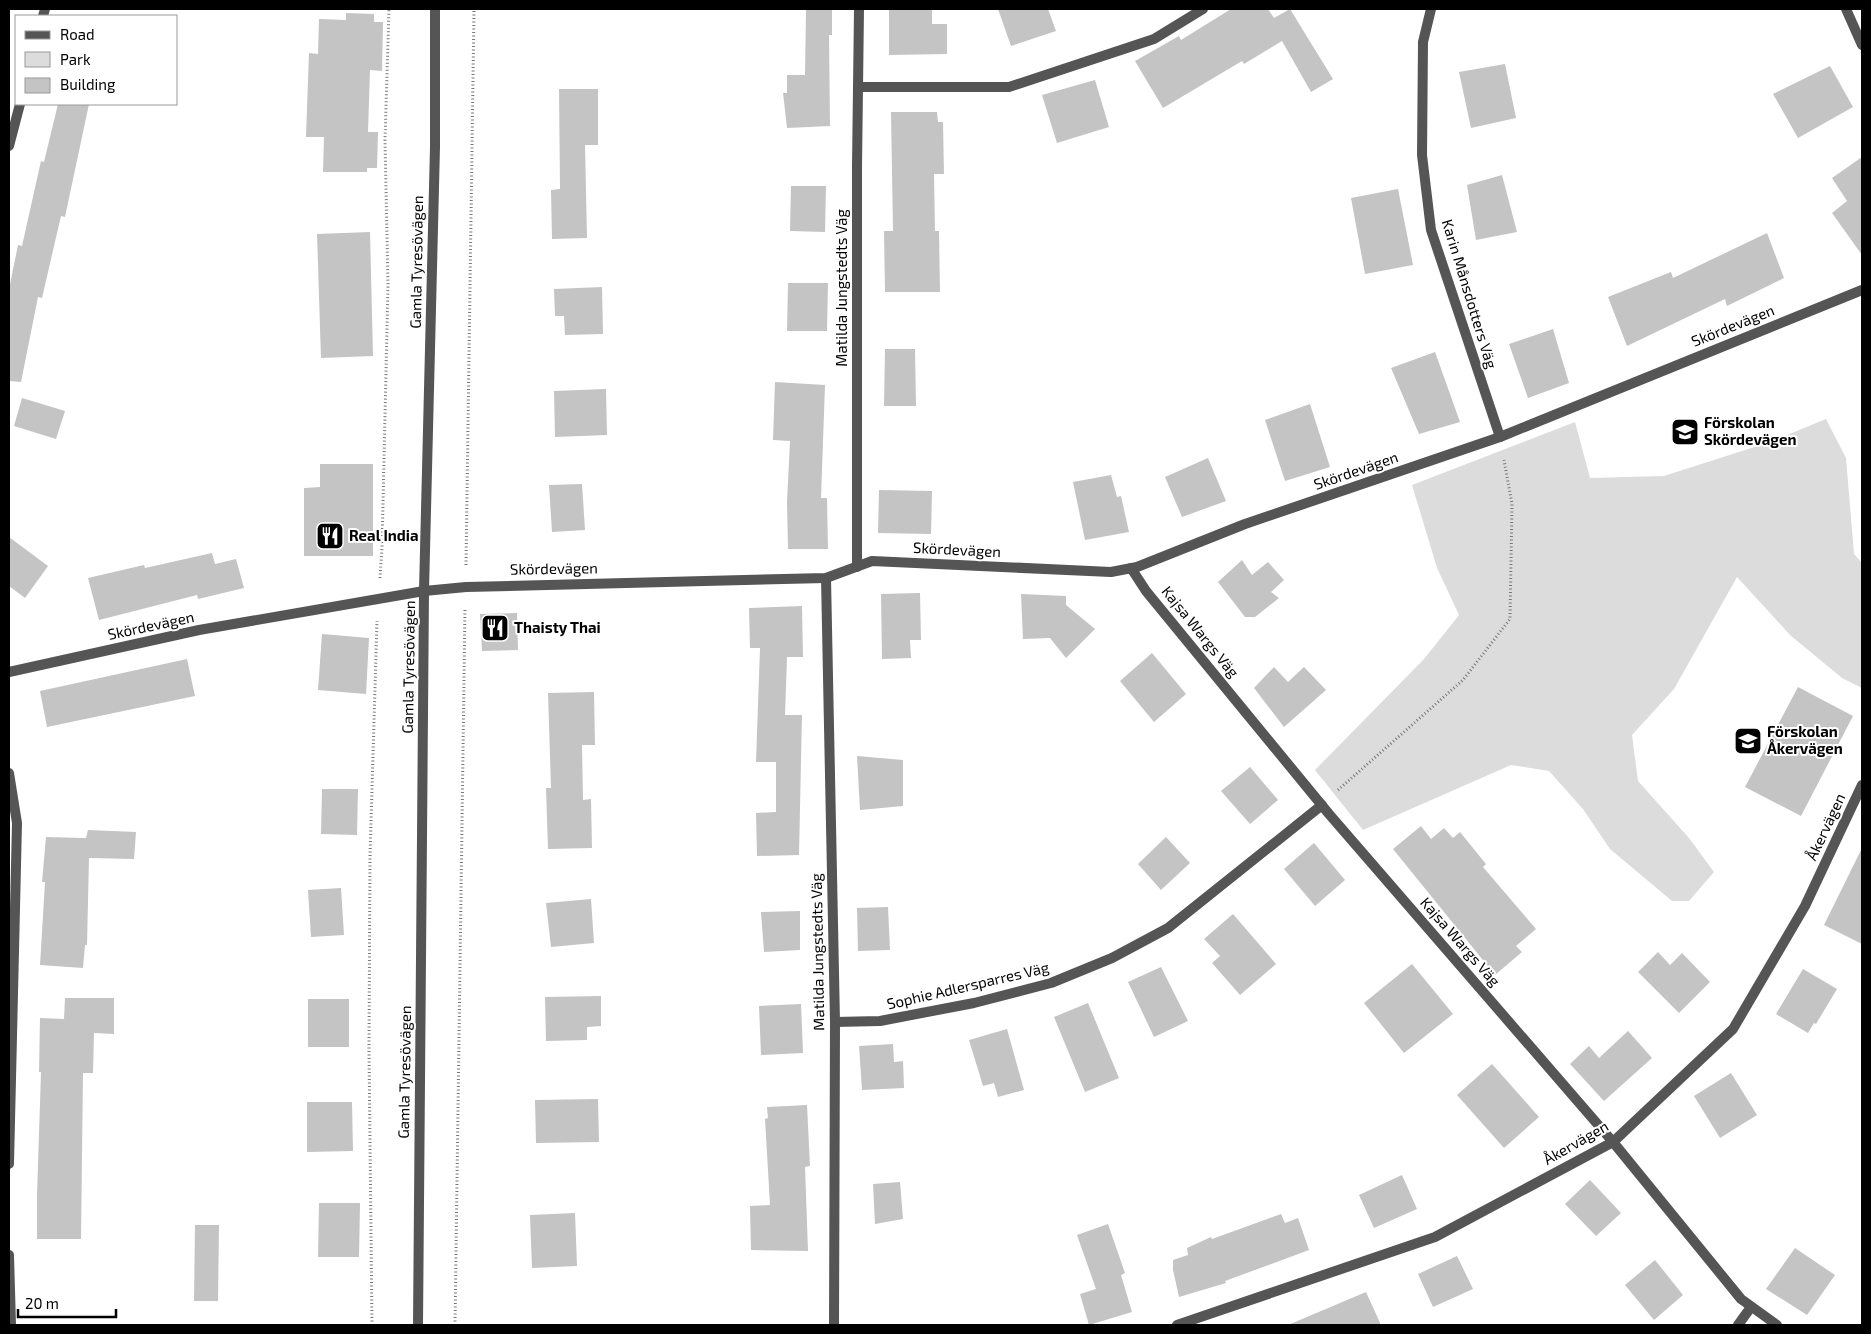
<svg xmlns="http://www.w3.org/2000/svg" width="1871" height="1334" font-family="'Exo 2',sans-serif">
<style>
.green{fill:#dcdcdc}
.building{fill:#c4c4c4}
.lines{fill:none;stroke-linecap:round;stroke-linejoin:round}
.path{stroke:#777;stroke-width:3;stroke-dasharray:1 2.5;stroke-linecap:butt}
.minor{stroke:#555;stroke-width:10}
.tertiary{stroke:#555;stroke-width:10}
.labels{text-anchor:middle;stroke-width:4;stroke-linejoin:round;paint-order:stroke}
.street-label{font-size:15px;fill:#000;stroke:#fff}
.poi-label{font-size:15px;font-weight:bold;fill:#000;stroke:#fff;text-anchor:start}
</style>
<rect width="100%" height="100%" fill="#fff"/>
<path class="green" d="M 1826,419 L 1846,458 L 1854,554 L 1862,563 L 1862,688 L 1842,678 L 1790,635 L 1737,577 L 1674,689 L 1632,735 L 1638,781 L 1689,838 L 1714,872 L 1689,901 L 1672,901 L 1610,849 L 1583,809 L 1549,771 L 1511,765 L 1363,830 L 1315,770 L 1424,659 L 1459,615 L 1437,568 L 1412,485 L 1575,422 L 1590,478 L 1664,476 L 1770,442 Z"/>
<g class="building">
<path d="M 806,9 L 832,9 L 832,35 L 829,35 L 830,126 L 787,128 L 783,93 L 787,93 L 787,75 L 805,75 Z"/>
<path d="M 889,9 L 932,9 L 932,24 L 947,24 L 947,54 L 889,55 Z"/>
<path d="M 998,9 L 1048,9 L 1056,31 L 1011,46 Z"/>
<path d="M 1231,9 L 1268,9 L 1274,18 L 1290,9 L 1333,79 L 1311,92 L 1282,41 L 1244,64 L 1242,61 L 1163,108 L 1135,61 L 1179,36 L 1181,40 Z"/>
<path d="M 346,13 L 374,14 L 374,22 L 383,22 L 382,71 L 370,70 L 368,132 L 378,132 L 377,168 L 367,168 L 367,172 L 323,172 L 324,137 L 306,137 L 309,53 L 318,54 L 319,19 L 346,20 Z"/>
<path d="M 1505,64 L 1516,118 L 1471,128 L 1459,72 Z"/>
<path d="M 1830,66 L 1853,107 L 1798,138 L 1773,94 Z"/>
<path d="M 1095,80 L 1109,127 L 1057,143 L 1042,95 Z"/>
<path d="M 559,89 L 598,89 L 598,145 L 585,145 L 587,238 L 552,239 L 551,190 L 560,189 Z"/>
<path d="M 58,104 L 89,104 L 65,217 L 61,216 L 42,298 L 38,297 L 21,382 L 9,381 L 9,289 L 18,245 L 22,246 L 41,161 L 44,162 Z"/>
<path d="M 891,112 L 937,112 L 938,122 L 943,122 L 944,174 L 934,174 L 935,231 L 939,231 L 940,292 L 885,292 L 884,231 L 893,231 Z"/>
<path d="M 1862,157 L 1862,255 L 1832,213 L 1847,201 L 1832,178 Z"/>
<path d="M 1502,175 L 1517,232 L 1476,240 L 1467,185 Z"/>
<path d="M 791,186 L 826,186 L 825,232 L 790,231 Z"/>
<path d="M 1398,189 L 1413,265 L 1365,274 L 1351,198 Z"/>
<path d="M 370,232 L 373,356 L 321,358 L 317,234 Z"/>
<path d="M 1767,233 L 1784,278 L 1727,306 L 1725,299 L 1627,346 L 1608,297 L 1671,272 L 1673,278 Z"/>
<path d="M 788,283 L 828,283 L 827,331 L 787,331 Z"/>
<path d="M 602,287 L 603,334 L 565,335 L 564,316 L 555,316 L 554,289 Z"/>
<path d="M 1553,329 L 1569,383 L 1528,398 L 1509,344 Z"/>
<path d="M 885,349 L 915,349 L 916,406 L 884,406 Z"/>
<path d="M 1435,352 L 1460,422 L 1419,434 L 1391,368 Z"/>
<path d="M 775,382 L 825,385 L 821,498 L 827,498 L 828,549 L 788,549 L 787,502 L 790,441 L 773,440 Z"/>
<path d="M 606,389 L 607,435 L 555,437 L 554,391 Z"/>
<path d="M 22,398 L 65,411 L 56,439 L 14,426 Z"/>
<path d="M 1310,404 L 1330,467 L 1285,481 L 1265,420 Z"/>
<path d="M 1208,458 L 1226,501 L 1182,517 L 1165,477 Z"/>
<path d="M 320,464 L 373,464 L 373,556 L 304,556 L 304,488 L 320,487 Z"/>
<path d="M 1111,475 L 1117,497 L 1121,496 L 1129,532 L 1085,540 L 1073,482 Z"/>
<path d="M 582,484 L 585,530 L 552,532 L 549,485 Z"/>
<path d="M 879,490 L 932,491 L 931,534 L 878,533 Z"/>
<path d="M 9,537 L 48,566 L 25,598 L 9,586 Z"/>
<path d="M 212,553 L 215,564 L 236,559 L 244,588 L 198,599 L 197,595 L 99,620 L 88,578 L 144,565 L 145,568 Z"/>
<path d="M 1242,560 L 1252,575 L 1268,562 L 1284,580 L 1271,592 L 1279,598 L 1255,617 L 1245,617 L 1218,582 Z"/>
<path d="M 920,593 L 921,640 L 910,640 L 911,658 L 882,659 L 881,594 Z"/>
<path d="M 1021,594 L 1066,596 L 1066,605 L 1095,629 L 1066,658 L 1050,638 L 1023,639 Z"/>
<path d="M 802,606 L 803,657 L 787,657 L 785,715 L 802,715 L 799,855 L 757,856 L 756,813 L 776,812 L 776,762 L 756,762 L 760,648 L 750,648 L 749,608 Z"/>
<path d="M 517,613 L 518,650 L 482,651 L 480,614 Z"/>
<path d="M 322,634 L 369,638 L 366,694 L 318,690 Z"/>
<path d="M 1152,653 L 1186,694 L 1154,722 L 1120,681 Z"/>
<path d="M 187,659 L 195,696 L 47,727 L 40,691 Z"/>
<path d="M 1274,667 L 1288,682 L 1304,667 L 1326,690 L 1284,727 L 1254,688 Z"/>
<path d="M 1798,687 L 1853,716 L 1801,816 L 1745,787 Z"/>
<path d="M 594,692 L 595,745 L 582,745 L 583,800 L 591,799 L 592,848 L 548,849 L 546,788 L 551,788 L 548,693 Z"/>
<path d="M 857,756 L 903,760 L 903,806 L 860,810 Z"/>
<path d="M 1250,767 L 1278,800 L 1250,824 L 1221,791 Z"/>
<path d="M 322,789 L 358,789 L 357,835 L 321,834 Z"/>
<path d="M 1421,826 L 1431,839 L 1444,828 L 1453,838 L 1460,832 L 1486,864 L 1483,867 L 1536,929 L 1516,946 L 1522,952 L 1495,975 L 1393,849 Z"/>
<path d="M 88,830 L 136,832 L 134,859 L 89,858 L 87,945 L 85,945 L 83,968 L 40,965 L 45,882 L 42,882 L 46,837 L 86,838 Z"/>
<path d="M 1166,837 L 1190,863 L 1161,890 L 1138,864 Z"/>
<path d="M 1314,843 L 1345,880 L 1315,906 L 1284,869 Z"/>
<path d="M 1862,848 L 1862,944 L 1824,925 Z"/>
<path d="M 341,888 L 344,935 L 311,937 L 308,890 Z"/>
<path d="M 591,899 L 594,943 L 551,947 L 546,903 Z"/>
<path d="M 888,907 L 890,950 L 858,951 L 857,908 Z"/>
<path d="M 800,911 L 800,950 L 764,952 L 761,912 Z"/>
<path d="M 1233,914 L 1276,964 L 1240,995 L 1212,963 L 1220,956 L 1204,939 Z"/>
<path d="M 1658,952 L 1670,965 L 1682,953 L 1710,982 L 1679,1013 L 1638,972 Z"/>
<path d="M 1412,964 L 1453,1014 L 1404,1053 L 1364,1003 Z"/>
<path d="M 1161,967 L 1188,1021 L 1154,1037 L 1128,982 Z"/>
<path d="M 1803,969 L 1837,989 L 1816,1024 L 1814,1023 L 1808,1033 L 1776,1014 Z"/>
<path d="M 601,996 L 601,1026 L 587,1027 L 587,1040 L 546,1041 L 545,997 Z"/>
<path d="M 65,998 L 114,998 L 114,1034 L 94,1033 L 93,1073 L 83,1073 L 81,1239 L 37,1239 L 37,1195 L 41,1072 L 39,1072 L 40,1018 L 64,1019 Z"/>
<rect x="308" y="999" width="41" height="48"/>
<path d="M 1088,1003 L 1119,1078 L 1085,1092 L 1054,1017 Z"/>
<path d="M 801,1004 L 803,1053 L 761,1055 L 759,1006 Z"/>
<path d="M 1007,1029 L 1024,1090 L 998,1097 L 994,1083 L 983,1086 L 969,1040 Z"/>
<path d="M 1628,1031 L 1652,1058 L 1604,1101 L 1570,1064 L 1589,1046 L 1599,1058 Z"/>
<path d="M 893,1044 L 894,1062 L 903,1061 L 904,1088 L 862,1090 L 859,1046 Z"/>
<path d="M 1492,1064 L 1539,1117 L 1504,1148 L 1457,1095 Z"/>
<path d="M 1731,1073 L 1757,1115 L 1720,1138 L 1694,1096 Z"/>
<path d="M 598,1099 L 599,1142 L 536,1143 L 535,1100 Z"/>
<path d="M 307,1102 L 352,1102 L 353,1151 L 307,1152 Z"/>
<path d="M 807,1105 L 810,1166 L 805,1167 L 808,1251 L 751,1250 L 750,1206 L 770,1205 L 765,1119 L 768,1118 L 767,1107 Z"/>
<path d="M 1402,1175 L 1417,1209 L 1374,1228 L 1359,1195 Z"/>
<path d="M 1590,1180 L 1621,1213 L 1596,1236 L 1565,1204 Z"/>
<path d="M 900,1182 L 903,1219 L 875,1224 L 873,1184 Z"/>
<path d="M 319,1203 L 360,1203 L 359,1257 L 318,1257 Z"/>
<path d="M 575,1213 L 577,1266 L 532,1268 L 530,1215 Z"/>
<path d="M 1281,1214 L 1285,1223 L 1298,1218 L 1309,1250 L 1225,1281 L 1226,1283 L 1179,1297 L 1173,1270 L 1173,1260 L 1188,1255 L 1187,1248 L 1211,1237 L 1212,1239 Z"/>
<path d="M 1108,1224 L 1125,1273 L 1121,1275 L 1132,1312 L 1089,1325 L 1080,1294 L 1096,1289 L 1077,1235 Z"/>
<path d="M 195,1225 L 219,1225 L 218,1301 L 194,1301 Z"/>
<path d="M 1795,1248 L 1835,1275 L 1807,1315 L 1766,1289 Z"/>
<path d="M 1457,1256 L 1473,1289 L 1433,1307 L 1418,1274 Z"/>
<path d="M 1655,1260 L 1683,1295 L 1654,1320 L 1625,1285 Z"/>
<path d="M 1366,1292 L 1381,1325 L 1288,1325 Z"/>
</g>
<g class="lines">
<g class="path">
<path d="M 466,565 L 474,9"/>
<path d="M 380,578 L 382,548 L 388,285 L 385,140 L 389,9"/>
<path d="M 1338,790 L 1463,680 L 1510,619 L 1512,504 L 1504,460"/>
<path d="M 372,1325 L 369,1049 L 370,856 L 377,621"/>
<path d="M 455,1325 L 465,608"/>
</g>
<g class="minor">
<path d="M 1431,9 L 1423,42 L 1422,155 L 1431,230 L 1500,437"/>
<path d="M 1846,9 L 1862,45"/>
<path d="M 43,16 L 45,9"/>
<path d="M 858,87 L 1009,87 L 1154,39 L 1203,9"/>
<path d="M 9,146 L 20,104"/>
<path d="M 857,567 L 857,166 L 859,9"/>
<path d="M 1131,568 L 1146,591 L 1329,814 L 1613,1142 L 1741,1299 L 1777,1325"/>
<path d="M 826,578 L 835,1022 L 834,1325"/>
<path d="M 9,672 L 199,630 L 424,591 L 466,587 L 826,578 L 872,561 L 1111,572 L 1137,567 L 1245,524 L 1500,437 L 1862,290"/>
<path d="M 9,773 L 17,823 L 9,1164"/>
<path d="M 835,1022 L 880,1021 L 974,1003 L 1051,983 L 1112,958 L 1168,928 L 1322,805"/>
<path d="M 9,1255 L 11,1325"/>
<path d="M 1177,1325 L 1435,1237 L 1613,1142 L 1733,1029 L 1805,906 L 1862,785"/>
<path d="M 1738,1325 L 1751,1307"/>
</g>
<path class="tertiary" d="M 418,1325 L 424,591 L 435,147 L 435,9"/>
</g>
<defs>
<symbol id="school-square" viewBox="-11 -11 22 22"><rect x="-9" y="-9" width="18" height="18" rx="4" fill="#000" stroke="#fff"/><path d="M0-5L7-2L0 1L-7-2ZM-4 1L0 2.5L4 1V4Q0 6-4 4Z" fill="#fff"/></symbol>
<symbol id="restaurant-square" viewBox="-11 -11 22 22"><rect x="-9" y="-9" width="18" height="18" rx="4" fill="#000" stroke="#fff"/><path d="M-5-6h1v4h1v-4h1v4h1v-4h1v5L-1.5 .5V6h-2V.5L-5-1ZM5-6V6H3V1.5H1.5Q1.5-4 5-6Z" fill="#fff"/></symbol>
</defs>
<g fill-rule="evenodd">
<use href="#school-square" x="1669" y="416" width="32" height="32"/>
<use href="#restaurant-square" x="314" y="520" width="32" height="32"/>
<use href="#restaurant-square" x="479" y="612" width="32" height="32"/>
<use href="#school-square" x="1732" y="725" width="32" height="32"/>
</g>
<g class="labels">
<g class="street-label">
<text transform="translate(417 262) rotate(-89)" y="5">Gamla Tyresövägen</text>
<text transform="translate(842 288) rotate(-90)" y="5">Matilda Jungstedts Väg</text>
<text transform="translate(1469 294) rotate(73)" y="5">Karin Månsdotters Väg</text>
<text transform="translate(1733 326) rotate(-22)" y="5">Skördevägen</text>
<text transform="translate(1356 471) rotate(-19)" y="5">Skördevägen</text>
<text transform="translate(957 550) rotate(3)" y="5">Skördevägen</text>
<text transform="translate(554 569) rotate(-1)" y="5">Skördevägen</text>
<text transform="translate(151 626) rotate(-12)" y="5">Skördevägen</text>
<text transform="translate(1200 632) rotate(51)" y="5">Kajsa Wargs Väg</text>
<text transform="translate(409 667) rotate(-89)" y="5">Gamla Tyresövägen</text>
<text transform="translate(1826 827) rotate(-65)" y="5">Åkervägen</text>
<text transform="translate(1460 942) rotate(49)" y="5">Kajsa Wargs Väg</text>
<text transform="translate(818 952) rotate(-91)" y="5">Matilda Jungstedts Väg</text>
<text transform="translate(968 986) rotate(-13)" y="5">Sophie Adlersparres Väg</text>
<text transform="translate(405 1072) rotate(-89)" y="5">Gamla Tyresövägen</text>
<text transform="translate(1576 1143) rotate(-30)" y="5">Åkervägen</text>
</g>
<g class="poi-label">
<text x="1704" y="428">Förskolan<tspan x="1704" dy="17">Skördevägen</tspan></text>
<text x="349" y="541">Real India</text>
<text x="514" y="633">Thaisty Thai</text>
<text x="1767" y="737">Förskolan<tspan x="1767" dy="17">Åkervägen</tspan></text>
</g>
</g>
<rect width="1871" height="1334" fill="none" stroke="#000000" stroke-width="20"/>
<rect x="15" y="15" width="162" height="90" fill="#ffffff" stroke="#999999"/>
<rect x="25" y="31" width="25" height="8" fill="#555555" stroke="#999999"/>
<text x="60" y="40" font-size="15" fill="#000000">Road</text>
<rect x="25" y="52" width="25" height="15" fill="#dcdcdc" stroke="#999999"/>
<text x="60" y="65" font-size="15" fill="#000000">Park</text>
<rect x="25" y="78" width="25" height="15" fill="#c4c4c4" stroke="#999999"/>
<text x="60" y="90" font-size="15" fill="#000000">Building</text>
<path d="M18 1309v8h98v-8" fill="none" stroke="#000000" stroke-width="2.5"/>
<text x="25" y="1309" font-size="15" fill="#000000" stroke="#ffffff" stroke-width="4" paint-order="stroke">20 m</text>
</svg>
